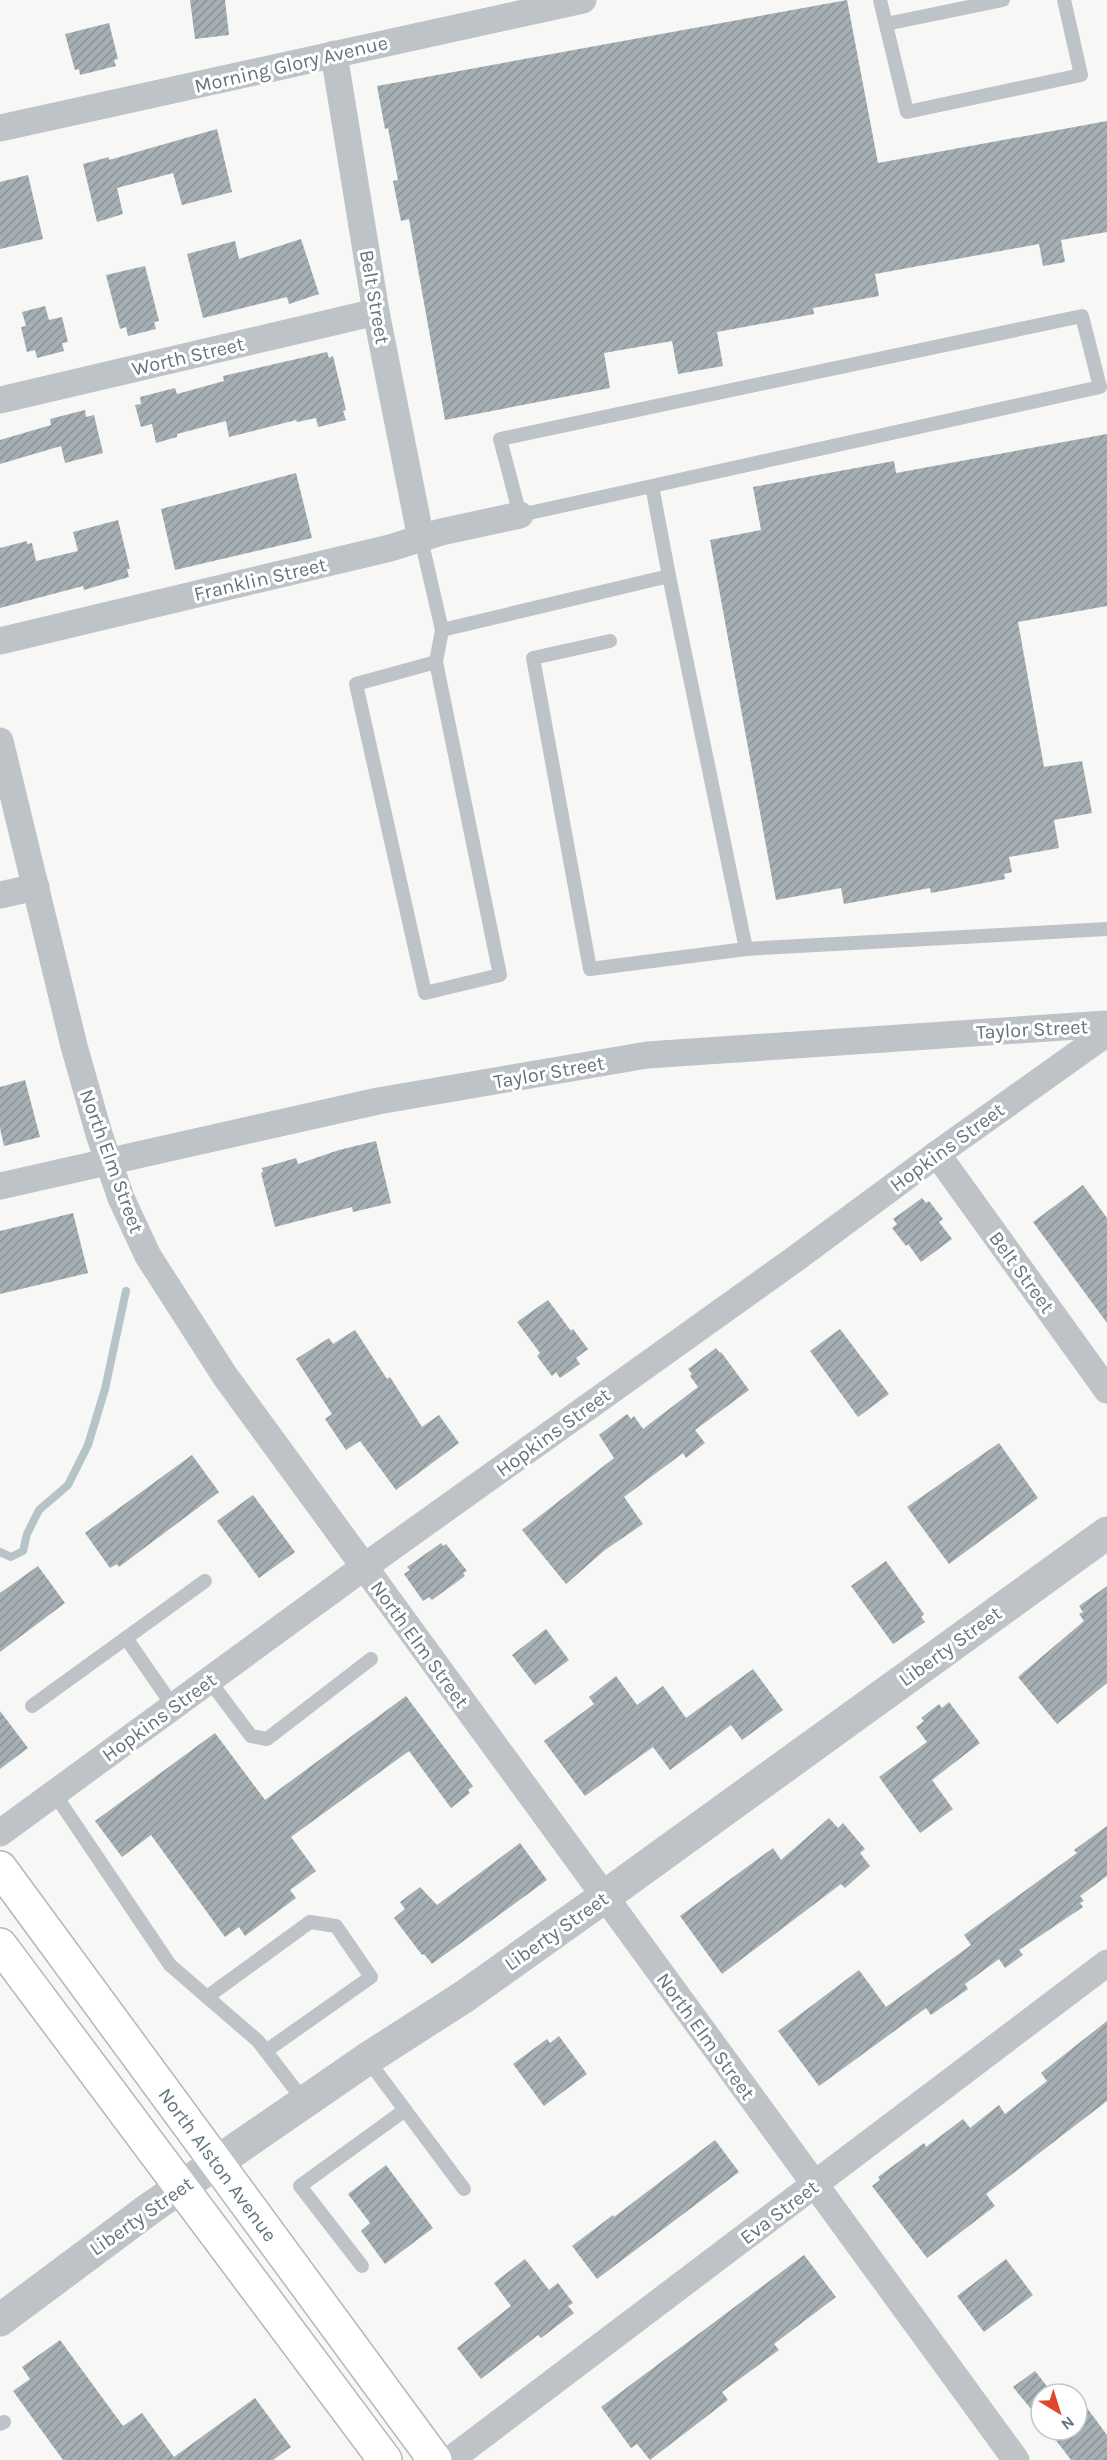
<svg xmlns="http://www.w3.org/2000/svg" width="1107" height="2460" font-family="Karla,sans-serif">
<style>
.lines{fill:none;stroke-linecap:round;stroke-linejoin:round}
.stream{stroke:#b6c4c7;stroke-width:8}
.building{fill:url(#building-hatch)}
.secondary-casing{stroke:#b1b7bb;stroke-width:36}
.service{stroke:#bec3c7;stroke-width:14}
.minor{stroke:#bec3c7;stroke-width:27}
.tertiary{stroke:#bec3c7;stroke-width:33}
.secondary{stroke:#fff;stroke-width:33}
.labels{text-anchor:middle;stroke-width:6;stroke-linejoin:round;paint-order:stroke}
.street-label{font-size:20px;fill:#63757f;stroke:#fff}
</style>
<defs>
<pattern id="building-hatch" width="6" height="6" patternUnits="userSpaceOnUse" patternTransform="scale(1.5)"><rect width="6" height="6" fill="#a5afb4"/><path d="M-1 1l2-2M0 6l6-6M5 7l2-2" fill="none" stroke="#8a9398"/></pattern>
</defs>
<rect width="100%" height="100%" fill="#f7f7f5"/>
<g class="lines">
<path class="stream" d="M 0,1552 L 11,1557 L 23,1551 L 27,1534 L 39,1510 L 68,1485 L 88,1445 L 105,1389 L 126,1291"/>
</g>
<g class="building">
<path d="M 190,0 L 225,0 L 229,35 L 195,39 Z"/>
<path d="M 847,0 L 878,163 L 1107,121 L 1107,232 L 1061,240 L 1065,262 L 1043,266 L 1039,244 L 875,274 L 879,296 L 813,308 L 814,314 L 717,332 L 723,366 L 678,374 L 672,341 L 604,353 L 610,388 L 445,420 L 409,219 L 401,221 L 393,181 L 398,180 L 388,128 L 385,129 L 377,86 Z"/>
<path d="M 109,23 L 118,59 L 114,60 L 116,66 L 80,75 L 79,69 L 75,70 L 65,34 Z"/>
<path d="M 217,129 L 232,192 L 182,205 L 173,173 L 117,188 L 123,214 L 97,222 L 83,164 L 109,157 L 109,160 Z"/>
<path d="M 28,175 L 43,239 L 0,249 L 0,182 Z"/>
<path d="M 301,239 L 319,294 L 289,304 L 287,297 L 203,318 L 187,254 L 235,241 L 239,259 Z"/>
<path d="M 145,266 L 159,321 L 154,322 L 156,329 L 128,336 L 126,327 L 120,329 L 106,275 Z"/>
<path d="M 45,306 L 49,320 L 62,317 L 68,342 L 62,343 L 64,351 L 37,358 L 35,350 L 27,352 L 21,327 L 26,326 L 22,312 Z"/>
<path d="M 327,352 L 329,358 L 333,356 L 346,410 L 343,411 L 346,420 L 318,427 L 316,418 L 297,422 L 296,420 L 229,437 L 226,421 L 177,434 L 177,437 L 156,443 L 152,424 L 141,427 L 135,405 L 141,404 L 140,397 L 175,388 L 177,394 L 224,381 L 223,376 Z"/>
<path d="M 85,410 L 86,417 L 94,415 L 103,453 L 65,463 L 61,446 L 0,464 L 0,440 L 51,425 L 50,419 Z"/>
<path d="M 1107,434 L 1107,606 L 1018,622 L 1044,767 L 1082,761 L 1092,813 L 1054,820 L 1059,848 L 1009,857 L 1012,872 L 1004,874 L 1005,879 L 931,893 L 930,888 L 844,904 L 841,888 L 776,900 L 710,540 L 761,530 L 753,487 L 894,461 L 896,473 Z"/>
<path d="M 296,473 L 312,538 L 175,570 L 161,509 Z"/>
<path d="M 118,520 L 130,569 L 127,569 L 129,577 L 84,590 L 83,586 L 0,608 L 0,548 L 27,541 L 27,544 L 32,543 L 36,561 L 78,551 L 73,532 Z"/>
<path d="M 25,1080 L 40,1137 L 4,1146 L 0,1128 L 0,1087 Z"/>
<path d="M 376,1141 L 391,1203 L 353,1212 L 352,1207 L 275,1227 L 261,1173 L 263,1172 L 262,1168 L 296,1158 L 298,1164 L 339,1150 Z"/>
<path d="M 1083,1185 L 1107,1218 L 1107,1323 L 1033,1222 Z"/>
<path d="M 922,1198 L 926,1203 L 929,1201 L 943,1219 L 939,1222 L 952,1239 L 921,1262 L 908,1244 L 906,1246 L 892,1228 L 897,1224 L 893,1219 Z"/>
<path d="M 73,1213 L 88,1273 L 0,1294 L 0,1231 Z"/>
<path d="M 548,1300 L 571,1331 L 573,1329 L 588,1349 L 576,1358 L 580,1364 L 560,1378 L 556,1372 L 552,1376 L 537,1356 L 540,1353 L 517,1322 Z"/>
<path d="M 840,1329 L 889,1394 L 858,1417 L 810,1351 Z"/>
<path d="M 355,1330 L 387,1379 L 390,1377 L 422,1427 L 439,1415 L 459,1443 L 396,1490 L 360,1441 L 346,1450 L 325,1419 L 332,1414 L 296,1359 L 329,1338 L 333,1344 Z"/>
<path d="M 716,1348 L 720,1353 L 721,1352 L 749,1390 L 695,1430 L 705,1443 L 686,1458 L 683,1453 L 624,1497 L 643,1524 L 605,1550 L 566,1584 L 522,1530 L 614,1458 L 599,1435 L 627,1414 L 631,1419 L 634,1416 L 643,1429 L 698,1387 L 690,1376 L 692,1374 L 688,1369 Z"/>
<path d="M 999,1443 L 1038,1498 L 949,1564 L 907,1507 Z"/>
<path d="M 192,1455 L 219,1492 L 119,1567 L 117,1564 L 110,1568 L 85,1533 Z"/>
<path d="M 253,1495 L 295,1552 L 259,1578 L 217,1521 Z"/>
<path d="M 441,1543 L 443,1546 L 446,1544 L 467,1571 L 463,1573 L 465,1576 L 432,1600 L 429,1597 L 423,1601 L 404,1574 L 410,1570 L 407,1567 Z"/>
<path d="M 886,1561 L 924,1614 L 921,1617 L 925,1622 L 893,1644 L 851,1586 Z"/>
<path d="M 38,1566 L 65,1603 L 0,1652 L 0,1593 Z"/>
<path d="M 1107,1586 L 1107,1683 L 1057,1724 L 1018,1677 L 1084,1621 L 1079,1614 L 1083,1612 L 1079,1606 Z"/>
<path d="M 546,1629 L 569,1660 L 535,1685 L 512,1655 Z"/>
<path d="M 753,1669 L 783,1710 L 742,1740 L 731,1725 L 670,1770 L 653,1747 L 585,1796 L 544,1741 L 594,1704 L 589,1697 L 616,1676 L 637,1705 L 663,1686 L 686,1718 Z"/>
<path d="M 406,1696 L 473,1786 L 468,1790 L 470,1793 L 451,1808 L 409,1751 L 291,1837 L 316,1871 L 290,1890 L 296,1898 L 245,1936 L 239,1927 L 225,1937 L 151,1835 L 122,1857 L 95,1821 L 215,1733 L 265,1800 Z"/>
<path d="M 949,1702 L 980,1743 L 932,1780 L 953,1809 L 920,1833 L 879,1777 L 927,1742 L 916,1727 L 924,1721 L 921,1718 L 939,1704 L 942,1708 Z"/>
<path d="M 0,1711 L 28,1748 L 0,1769 Z"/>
<path d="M 829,1818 L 838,1828 L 843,1823 L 865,1849 L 860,1853 L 870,1866 L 845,1888 L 841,1884 L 722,1974 L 680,1916 L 773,1848 L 781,1860 Z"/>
<path d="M 1107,1826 L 1107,1876 L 1080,1896 L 1084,1901 L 1080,1903 L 1083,1907 L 1019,1950 L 1023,1955 L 1005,1968 L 999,1959 L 965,1984 L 968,1989 L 931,2015 L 926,2008 L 819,2086 L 778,2031 L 859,1970 L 886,2007 L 971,1945 L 964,1935 L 1077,1853 L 1074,1850 Z"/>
<path d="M 520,1843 L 547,1880 L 432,1964 L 424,1954 L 422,1955 L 394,1918 L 405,1909 L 400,1902 L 420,1887 L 437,1905 Z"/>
<path d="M 1107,2021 L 1107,2101 L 986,2194 L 995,2206 L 927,2258 L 872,2186 L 880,2180 L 878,2177 L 924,2143 L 926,2147 L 963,2119 L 970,2128 L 999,2105 L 1005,2114 L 1047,2081 L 1041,2073 Z"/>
<path d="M 559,2036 L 587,2074 L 544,2106 L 513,2064 L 547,2039 L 550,2043 Z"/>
<path d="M 715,2140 L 739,2172 L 597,2279 L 572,2246 L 613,2215 L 614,2217 Z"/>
<path d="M 386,2165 L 433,2228 L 385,2264 L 361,2231 L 370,2223 L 348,2194 Z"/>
<path d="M 804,2255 L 836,2297 L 774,2344 L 779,2350 L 722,2392 L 728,2400 L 650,2460 L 637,2444 L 631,2448 L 601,2407 Z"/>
<path d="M 525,2259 L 549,2290 L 558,2283 L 573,2303 L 568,2306 L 574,2313 L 541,2338 L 538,2335 L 481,2379 L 457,2348 L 511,2306 L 494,2283 Z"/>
<path d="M 1006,2259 L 1033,2295 L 984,2332 L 957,2296 Z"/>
<path d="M 60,2340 L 123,2426 L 142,2413 L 174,2457 L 255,2398 L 291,2447 L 273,2460 L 63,2460 L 13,2391 L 30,2379 L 22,2367 Z"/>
<path d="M 1035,2371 L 1053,2394 L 1041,2394 L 1041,2421 L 1013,2387 Z"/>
<path d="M 1087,2408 L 1107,2435 L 1107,2460 L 1071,2460 L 1048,2430 L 1077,2430 L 1077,2415 Z"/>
</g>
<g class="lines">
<defs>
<g id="secondary">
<path id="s1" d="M 0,1868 L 435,2460"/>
<path d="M 0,1945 L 385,2460"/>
</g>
</defs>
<use href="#secondary" class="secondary-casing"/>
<g class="service">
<path d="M 880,0 L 907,112 L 1081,75 L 1064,0"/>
<path d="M 886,24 L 1003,0"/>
<path d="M 421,539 L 442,630"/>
<path d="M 669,576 L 746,949"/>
<path d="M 610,641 L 533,658 L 590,969 L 746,949 L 1107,929"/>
<path d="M 436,662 L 356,684 L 425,993 L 500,975 L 436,662 L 442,630 L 669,576 L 652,486 L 1100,387 L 1082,316 L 500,439 L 520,515 L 652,486"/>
<path d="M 126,1638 L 173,1706"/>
<path d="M 209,1680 L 251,1736 L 267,1739 L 371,1659"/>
<path d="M 32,1706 L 205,1581"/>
<path d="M 54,1793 L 170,1965 L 258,2041 L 304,2101"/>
<path d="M 207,1997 L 310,1922 L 336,1926 L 371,1977 L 266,2051"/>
<path d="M 367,2059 L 464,2189"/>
<path d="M 362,2266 L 300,2186 L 405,2110"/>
<path d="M 0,2424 L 4,2422"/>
</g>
<g class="minor">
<path d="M 334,54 L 376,312 L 421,539"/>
<path d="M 0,128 L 583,0"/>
<path d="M 0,400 L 376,312"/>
<path d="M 0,641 L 390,548 L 441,532 L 520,515"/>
<path d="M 0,741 L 74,1046 L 99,1134 L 121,1198 L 148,1256 L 225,1376 L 1016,2460"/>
<path d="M 0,895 L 36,887"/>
<path d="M 937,1154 L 1107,1390"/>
<path d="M 0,1186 L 378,1101 L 647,1055 L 1107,1024"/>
<path d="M 0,1833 L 364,1567 L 795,1259 L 937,1154 L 1107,1033"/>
<path d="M 450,2460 L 1107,1963"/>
</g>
<path class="tertiary" d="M 0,2320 L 149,2209 L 367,2059 L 465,1996 L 604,1897 L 1107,1533"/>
<use href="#secondary" class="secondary"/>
</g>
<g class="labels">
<g class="street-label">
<text transform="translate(291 64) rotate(-13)" y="7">Morning Glory Avenue</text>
<text transform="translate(375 297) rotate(80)" y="7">Belt Street</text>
<text transform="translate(188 356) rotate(-13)" y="7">Worth Street</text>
<text transform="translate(260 579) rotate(-13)" y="7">Franklin Street</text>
<text transform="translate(1032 1029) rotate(-3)" y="7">Taylor Street</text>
<text transform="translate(549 1072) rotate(-10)" y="7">Taylor Street</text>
<text transform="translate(947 1147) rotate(-36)" y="7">Hopkins Street</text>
<text transform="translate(112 1161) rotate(70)" y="7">North Elm Street</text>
<text transform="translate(1022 1272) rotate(54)" y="7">Belt Street</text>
<text transform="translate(553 1432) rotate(-36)" y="7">Hopkins Street</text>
<text transform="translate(420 1644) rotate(54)" y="7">North Elm Street</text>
<text transform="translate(950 1646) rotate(-36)" y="7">Liberty Street</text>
<text transform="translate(159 1717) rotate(-36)" y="7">Hopkins Street</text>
<text transform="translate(556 1931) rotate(-35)" y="7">Liberty Street</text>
<text transform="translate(706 2036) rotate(54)" y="7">North Elm Street</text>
<text dy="7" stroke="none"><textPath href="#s1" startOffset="368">North Alston Avenue</textPath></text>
<text transform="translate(779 2212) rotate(-37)" y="7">Eva Street</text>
<text transform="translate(141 2216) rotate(-35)" y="7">Liberty Street</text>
</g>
</g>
<g transform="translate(1059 2412) rotate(142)"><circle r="28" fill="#ffffff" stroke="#c1c8cc" stroke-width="1.5"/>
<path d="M0-4.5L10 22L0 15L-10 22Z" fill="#e0472c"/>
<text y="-9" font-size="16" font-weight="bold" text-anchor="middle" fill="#63757f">N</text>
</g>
</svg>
